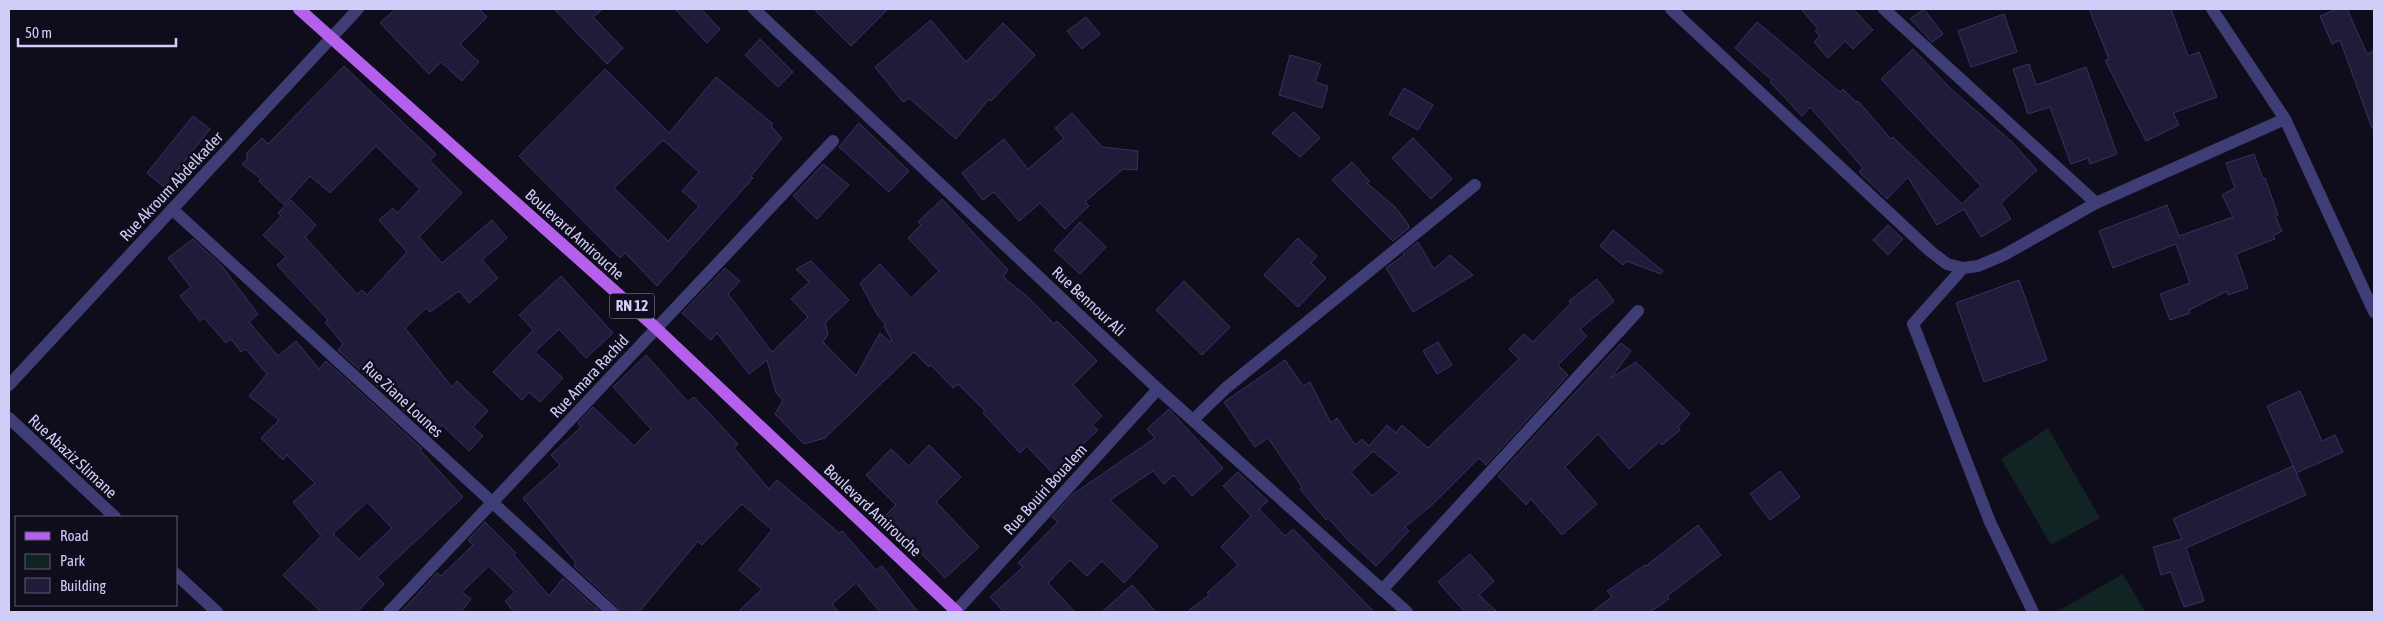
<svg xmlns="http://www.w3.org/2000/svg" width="2383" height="621" font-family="'Asap Condensed',sans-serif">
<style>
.green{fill:#112423}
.building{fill:#211b3a;stroke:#393064;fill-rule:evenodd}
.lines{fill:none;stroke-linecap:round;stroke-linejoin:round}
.street{stroke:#3e3d75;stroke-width:12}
.primary{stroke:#b460ed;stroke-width:12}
.labels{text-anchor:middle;stroke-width:5;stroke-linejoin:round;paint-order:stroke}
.shield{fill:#0f0d1b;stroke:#9793b6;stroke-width:1}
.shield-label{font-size:15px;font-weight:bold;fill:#d1cdf9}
.street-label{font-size:16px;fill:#d1cdf9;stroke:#0f0d1b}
</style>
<rect width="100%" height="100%" fill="#0f0d1b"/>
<g class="green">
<path d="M 2048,428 L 2100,518 L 2051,545 L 2001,459 Z"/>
<path d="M 2123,574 L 2145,612 L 2056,612 Z"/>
</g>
<g class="building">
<path d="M 395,9 L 479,9 L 487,17 L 460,44 L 479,62 L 462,81 L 441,62 L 429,74 L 380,23 Z"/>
<path d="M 554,9 L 603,9 L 593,17 L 623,48 L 607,64 Z"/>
<path d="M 675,9 L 701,9 L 720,29 L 707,43 Z"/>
<path d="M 814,9 L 888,9 L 851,46 Z"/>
<path d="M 1801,9 L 1853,9 L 1873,30 L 1853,49 L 1845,41 L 1828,58 L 1814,42 L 1820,36 L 1815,31 L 1818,29 Z"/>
<path d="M 1924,9 L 1943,34 L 1932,42 L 1910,19 Z"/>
<path d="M 2089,9 L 2171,9 L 2188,56 L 2199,52 L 2217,97 L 2173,113 L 2179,125 L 2146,141 L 2105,60 L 2109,59 Z"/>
<path d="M 2337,9 L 2347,9 L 2367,54 L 2374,51 L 2374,128 L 2372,128 L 2340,40 L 2332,44 L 2320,16 Z"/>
<path d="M 2004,14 L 2017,52 L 1971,67 L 1958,31 Z"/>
<path d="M 1086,17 L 1100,34 L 1082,49 L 1067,31 Z"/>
<path d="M 931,20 L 966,62 L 1003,23 L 1035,55 L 991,101 L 989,99 L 956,139 L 909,98 L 903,102 L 875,67 Z"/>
<path d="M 1757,22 L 1840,92 L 1843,89 L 1856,102 L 1858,101 L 1891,139 L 1893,137 L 1962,204 L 1981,186 L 1881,79 L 1913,49 L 1951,89 L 2013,143 L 2037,170 L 2001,203 L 2011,219 L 1981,237 L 1964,209 L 1937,225 L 1908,177 L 1887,199 L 1859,172 L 1863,168 L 1810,107 L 1802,116 L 1770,82 L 1772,80 L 1735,48 Z"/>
<path d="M 760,39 L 793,72 L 778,87 L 745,55 Z"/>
<path d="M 1290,55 L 1321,64 L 1315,82 L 1328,86 L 1322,108 L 1279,95 Z"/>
<path d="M 2029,64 L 2036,85 L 2086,67 L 2117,154 L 2090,164 L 2088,158 L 2071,164 L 2050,107 L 2028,114 L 2013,69 Z"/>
<path d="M 344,66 L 436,154 L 430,161 L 462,193 L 419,237 L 442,263 L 492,220 L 507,238 L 482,260 L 498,278 L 469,303 L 459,291 L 430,312 L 426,308 L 405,328 L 452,387 L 457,381 L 488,411 L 473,427 L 483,436 L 469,451 L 442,425 L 432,436 L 338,350 L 343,344 L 325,322 L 328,320 L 277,265 L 286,257 L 263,235 L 281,216 L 278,213 L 291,200 L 316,225 L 305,237 L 357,294 L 362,290 L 367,295 L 407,252 L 379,220 L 393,208 L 397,213 L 420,189 L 376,146 L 330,193 L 310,176 L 284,205 L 259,181 L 261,179 L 242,164 L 248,159 L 246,154 L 262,138 L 268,144 Z"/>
<path d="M 605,69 L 669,133 L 716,77 L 773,124 L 771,126 L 782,138 L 751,176 L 753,178 L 657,286 L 625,253 L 620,258 L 519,156 ZM 663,140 L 699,172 L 682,191 L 699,206 L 668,241 L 614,188 Z"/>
<path d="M 1404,88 L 1433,105 L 1418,130 L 1389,114 Z"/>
<path d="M 1294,112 L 1320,138 L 1300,157 L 1272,133 Z"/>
<path d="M 1072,113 L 1102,147 L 1138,151 L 1137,170 L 1123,169 L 1085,202 L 1089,206 L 1065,229 L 1040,203 L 1019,221 L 994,192 L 983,200 L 962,173 L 1004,139 L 1028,169 L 1064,138 L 1055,128 Z"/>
<path d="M 193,116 L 210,129 L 164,187 L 147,173 Z"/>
<path d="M 859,123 L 909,171 L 889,192 L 839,147 Z"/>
<path d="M 1413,138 L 1452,179 L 1431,199 L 1392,158 Z"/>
<path d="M 2254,154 L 2263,179 L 2265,178 L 2278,215 L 2275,216 L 2282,231 L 2273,236 L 2275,239 L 2236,254 L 2248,288 L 2228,295 L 2227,291 L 2189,310 L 2190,313 L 2170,320 L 2160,294 L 2190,283 L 2176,244 L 2113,268 L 2099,231 L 2167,205 L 2179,236 L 2233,217 L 2222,195 L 2235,188 L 2226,163 Z"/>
<path d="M 1352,162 L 1369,181 L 1367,183 L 1395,207 L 1408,224 L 1409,228 L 1393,241 L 1332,180 Z"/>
<path d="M 823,164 L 849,185 L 817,219 L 793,196 Z"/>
<path d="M 942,199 L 1008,270 L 1003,277 L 1030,299 L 1054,324 L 1057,321 L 1097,361 L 1073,385 L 1102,416 L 1092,425 L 1098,430 L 1077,450 L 1080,453 L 1055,476 L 1027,446 L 1020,453 L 983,413 L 985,411 L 958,384 L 953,388 L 931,365 L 929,367 L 914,352 L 825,438 L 804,444 L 775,414 L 783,400 L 776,393 L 767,360 L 749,374 L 717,333 L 711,340 L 682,313 L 725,268 L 740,281 L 728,294 L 772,352 L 808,317 L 791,299 L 809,282 L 796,269 L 811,261 L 849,300 L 825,323 L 828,334 L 823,342 L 856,376 L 880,333 L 890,342 L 892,341 L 884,326 L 885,324 L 878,316 L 860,283 L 880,264 L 911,298 L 939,271 L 908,238 L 921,225 L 918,222 Z"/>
<path d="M 1080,222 L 1106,247 L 1080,274 L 1054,250 Z"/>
<path d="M 1888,225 L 1903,239 L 1888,255 L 1873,240 Z"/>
<path d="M 1613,230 L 1663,271 L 1661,274 L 1626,261 L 1623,265 L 1600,246 Z"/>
<path d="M 1298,238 L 1317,256 L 1311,263 L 1326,278 L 1298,307 L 1264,275 Z"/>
<path d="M 193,239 L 221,265 L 258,314 L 249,322 L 278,356 L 296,341 L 319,369 L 326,361 L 422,449 L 420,450 L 463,497 L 377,577 L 384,584 L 357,612 L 321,612 L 283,575 L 321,536 L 293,502 L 315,483 L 287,455 L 283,460 L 261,438 L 279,420 L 249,396 L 267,374 L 246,349 L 241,352 L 231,339 L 226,343 L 204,318 L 200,321 L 180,296 L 191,287 L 168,258 ZM 367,502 L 392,528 L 359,559 L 333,534 Z"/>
<path d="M 1418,242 L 1434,269 L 1450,255 L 1473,275 L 1413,312 L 1386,268 L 1404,255 L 1403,254 Z"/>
<path d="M 561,276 L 613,333 L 586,358 L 559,329 L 535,352 L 563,378 L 540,402 L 529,392 L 522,400 L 493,372 L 533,330 L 519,315 Z"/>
<path d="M 1597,279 L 1614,301 L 1580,329 L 1587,336 L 1558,365 L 1568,375 L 1486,465 L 1479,458 L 1433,504 L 1405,527 L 1409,531 L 1376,566 L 1348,540 L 1328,518 L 1326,520 L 1300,489 L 1302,487 L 1268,438 L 1255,447 L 1224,402 L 1285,360 L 1303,386 L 1310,382 L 1331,423 L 1337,418 L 1355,445 L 1362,439 L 1369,446 L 1387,425 L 1396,433 L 1402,425 L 1428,448 L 1519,359 L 1509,349 L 1524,334 L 1533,342 L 1571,303 L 1569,301 ZM 1373,451 L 1399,473 L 1372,496 L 1351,472 Z"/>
<path d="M 2019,280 L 2047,360 L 1984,382 L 1956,303 Z"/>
<path d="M 1184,281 L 1230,327 L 1202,355 L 1156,310 Z"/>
<path d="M 1438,342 L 1452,365 L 1437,374 L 1423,351 Z"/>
<path d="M 1621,343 L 1631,351 L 1611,378 L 1636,362 L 1690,414 L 1678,427 L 1680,430 L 1662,445 L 1659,442 L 1629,469 L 1598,434 L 1565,467 L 1597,504 L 1562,535 L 1531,499 L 1526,505 L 1498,476 Z"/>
<path d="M 646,355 L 688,402 L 694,397 L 738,444 L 734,448 L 769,489 L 777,480 L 839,533 L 842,531 L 876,570 L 882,566 L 918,612 L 880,612 L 856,583 L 832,604 L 839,612 L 738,612 L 762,589 L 739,570 L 772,530 L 742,504 L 702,545 L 698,541 L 639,612 L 620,612 L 617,606 L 574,566 L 576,563 L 523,498 L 560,465 L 551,455 L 581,427 L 578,423 L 593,407 L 634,446 L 651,429 L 613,387 Z"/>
<path d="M 2300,391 L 2322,441 L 2335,435 L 2343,452 L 2296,473 L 2267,406 Z"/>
<path d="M 1169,409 L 1223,468 L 1192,496 L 1174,475 L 1164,484 L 1153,471 L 1110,500 L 1158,546 L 1124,583 L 1102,561 L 1087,576 L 1070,560 L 1048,583 L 1075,612 L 1004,612 L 990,597 L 1023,567 L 1018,563 L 1058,522 L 1052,517 L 1073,494 L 1155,438 L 1147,429 Z"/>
<path d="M 929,445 L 961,477 L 936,502 L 979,547 L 945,578 L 885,516 L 896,505 L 866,475 L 891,449 L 909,466 Z"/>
<path d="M 2293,466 L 2306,495 L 2186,548 L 2204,601 L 2184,607 L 2171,572 L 2161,575 L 2153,547 L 2182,539 L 2173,519 Z"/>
<path d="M 1780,471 L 1800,497 L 1770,520 L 1750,494 Z"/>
<path d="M 1238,472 L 1268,501 L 1259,509 L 1285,536 L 1293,529 L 1374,612 L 1187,612 L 1209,595 L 1207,593 L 1238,565 L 1221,547 L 1251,516 L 1223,486 Z"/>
<path d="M 485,522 L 516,553 L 514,555 L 549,596 L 563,578 L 600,612 L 514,612 L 505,601 L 515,592 L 489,566 L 462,592 L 471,599 L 461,612 L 401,612 L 437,573 L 441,576 L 473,545 L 468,540 Z"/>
<path d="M 1698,525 L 1721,555 L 1667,596 L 1669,599 L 1650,612 L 1592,612 L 1612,597 L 1607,591 L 1645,565 L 1646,566 Z"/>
<path d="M 1470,554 L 1494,581 L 1479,595 L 1497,612 L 1465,612 L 1438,582 Z"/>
<path d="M 1132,585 L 1156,612 L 1102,612 Z"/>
</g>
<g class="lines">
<g class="street">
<path d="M 754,9 L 1158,389 L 1407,612"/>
<path d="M 1671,9 L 1930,251 L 1947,264 L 1963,268 L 1978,266 L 2004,255 L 2096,203 L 2285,119"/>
<path d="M 1884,9 L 2096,203"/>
<path d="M 2212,9 L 2285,119 L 2374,312"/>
<path d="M 172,209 L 612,612"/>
<path d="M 1963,268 L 1913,324 L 1990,522 L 2033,612"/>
<path d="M 9,385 L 358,9"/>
<path d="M 9,418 L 115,517"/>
<path d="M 1193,420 L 1226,388 L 1475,185"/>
<path d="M 176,574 L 217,612"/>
<path d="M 1382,590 L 1638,311"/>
<path d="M 956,611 L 1158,389"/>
<path d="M 389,612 L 833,141"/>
</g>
<path class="primary" d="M 299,9 L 656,328 L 957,612"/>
</g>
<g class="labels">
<rect class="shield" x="609.5" y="293.5" width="45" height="25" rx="4"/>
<g class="shield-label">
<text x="632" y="311">RN 12</text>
</g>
<g class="street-label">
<text transform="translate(171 186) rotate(-47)" y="6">Rue Akroum Abdelkader</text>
<text transform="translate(575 234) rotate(42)" y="6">Boulevard Amirouche</text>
<text transform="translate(1089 301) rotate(43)" y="6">Rue Bennour Ali</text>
<text transform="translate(589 376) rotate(-47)" y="6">Rue Amara Rachid</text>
<text transform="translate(403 399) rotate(43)" y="6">Rue Ziane Lounes</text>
<text transform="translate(73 456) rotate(43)" y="6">Rue Abaziz Slimane</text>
<text transform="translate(1045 489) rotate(-48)" y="6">Rue Bouiri Boualem</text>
<text transform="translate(873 510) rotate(43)" y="6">Boulevard Amirouche</text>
</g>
</g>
<rect width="2383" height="621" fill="none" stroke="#d1cdf9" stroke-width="20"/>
<rect x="15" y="516" width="162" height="90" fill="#0f0d1b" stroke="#5d5a74"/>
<rect x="25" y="532" width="25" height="8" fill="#b460ed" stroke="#5d5a74"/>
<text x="60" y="541" font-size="15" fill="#d1cdf9">Road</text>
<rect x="25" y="554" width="25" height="15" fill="#112423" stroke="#5d5a74"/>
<text x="60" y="566" font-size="15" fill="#d1cdf9">Park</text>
<rect x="25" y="578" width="25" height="15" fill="#211b3a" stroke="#5d5a74"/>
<text x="60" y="591" font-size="15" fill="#d1cdf9">Building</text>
<path d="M18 38v8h158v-8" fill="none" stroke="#d1cdf9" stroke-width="2.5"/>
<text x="25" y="38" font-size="15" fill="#d1cdf9" stroke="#0f0d1b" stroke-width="4" paint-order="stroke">50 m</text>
</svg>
